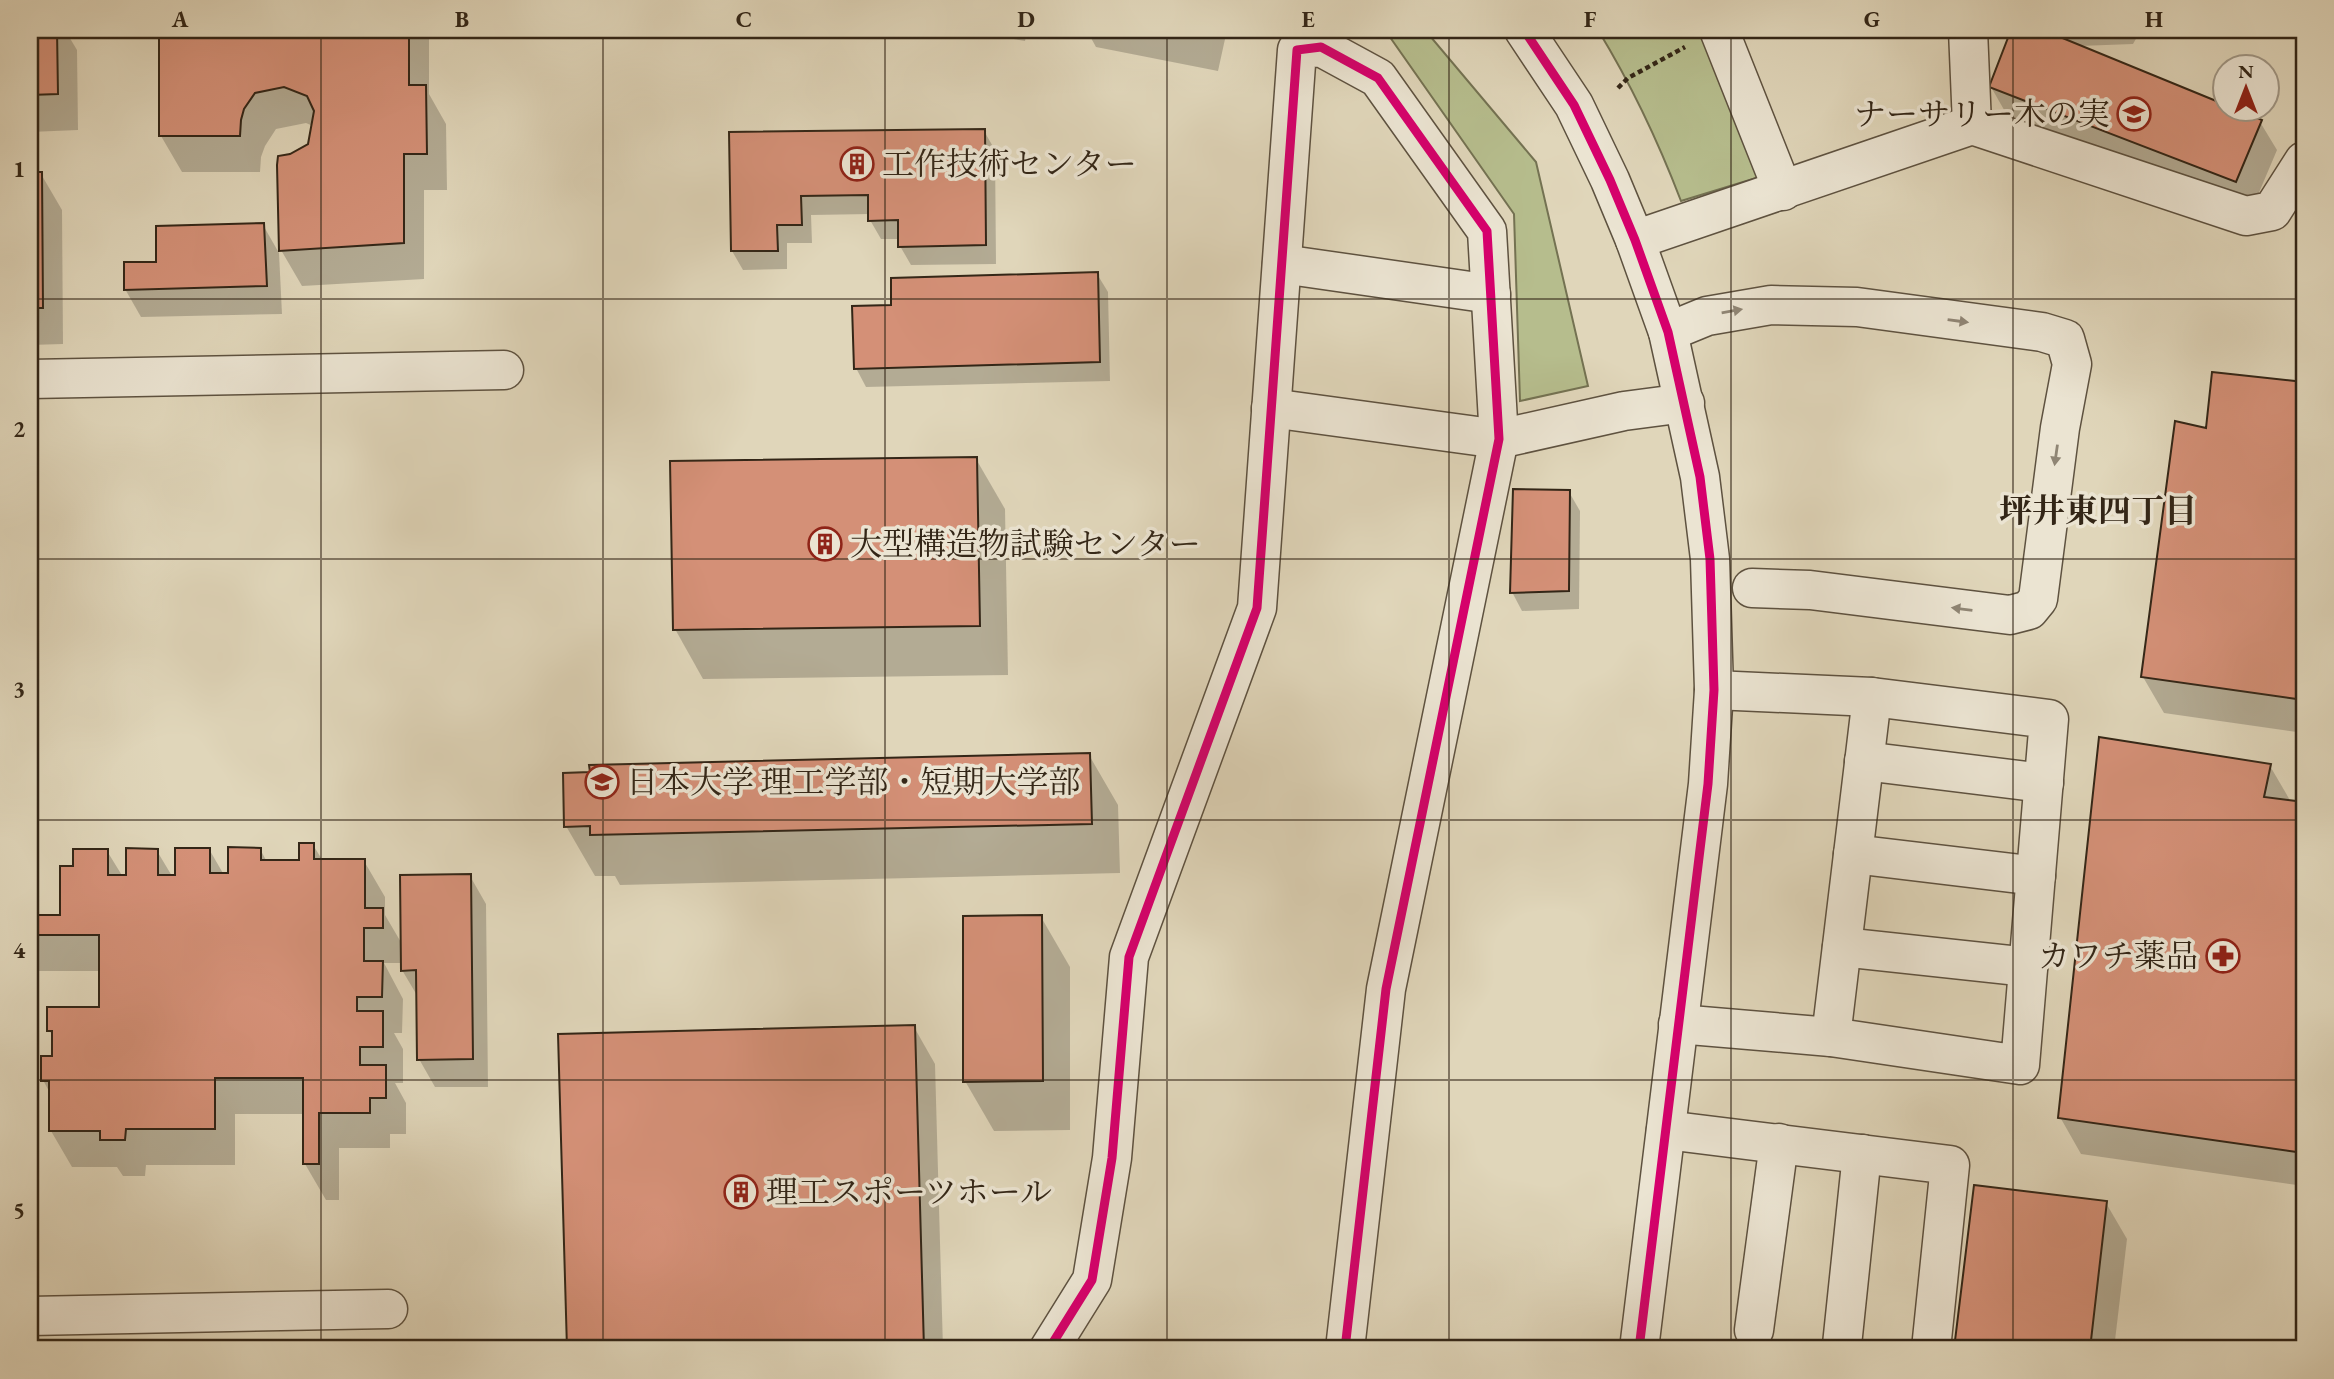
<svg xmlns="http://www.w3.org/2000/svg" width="2334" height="1379" font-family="'EB Garamond','Noto Serif JP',serif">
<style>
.green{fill:#b6bd8d;stroke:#747252;stroke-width:2}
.shadow{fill:#0003}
.building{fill:#d49077;stroke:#332617;stroke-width:2}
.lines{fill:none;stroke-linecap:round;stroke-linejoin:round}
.minor-casing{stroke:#5e5240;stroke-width:41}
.path{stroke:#332617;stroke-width:4.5;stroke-dasharray:5 3.5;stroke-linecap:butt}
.minor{stroke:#ebe4d2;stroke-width:38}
.cycleway-casing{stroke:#ebe4d2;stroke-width:13}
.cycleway{stroke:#d6006c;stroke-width:9}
.oneway{fill:#8f8574}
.grid{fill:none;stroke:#332617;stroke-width:2;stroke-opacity:0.55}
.labels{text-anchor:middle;stroke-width:7;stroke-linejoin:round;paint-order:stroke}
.poi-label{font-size:32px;fill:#332617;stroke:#ebe4d2;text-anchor:start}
.neighbourhood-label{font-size:33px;font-weight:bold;fill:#332617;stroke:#ebe4d2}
.neatline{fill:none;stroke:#332617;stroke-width:2.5}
.grid-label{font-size:23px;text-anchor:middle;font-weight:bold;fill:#332617}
</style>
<rect width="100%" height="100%" fill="#e0d6ba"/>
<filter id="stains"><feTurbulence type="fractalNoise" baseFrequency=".00286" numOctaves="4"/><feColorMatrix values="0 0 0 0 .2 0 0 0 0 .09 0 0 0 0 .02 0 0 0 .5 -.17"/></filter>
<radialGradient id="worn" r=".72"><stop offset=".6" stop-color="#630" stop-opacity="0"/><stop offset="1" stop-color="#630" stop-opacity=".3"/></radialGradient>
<g class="green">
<path d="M 1385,30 L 1425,30 L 1536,162 L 1588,386 L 1520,401 L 1514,214 Z"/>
<path d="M 1598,30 L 1702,30 L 1766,175 L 1681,201 C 1658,141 1631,84 1598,30 Z"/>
</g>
<g class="shadow">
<path d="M 30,30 L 65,30 L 77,50 L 78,130 L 30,132 Z"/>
<path d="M 161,30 L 429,30 L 429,94 L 446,124 L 447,190 L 424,190 L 424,279 L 302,286 L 281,250 L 291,156 L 310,145 L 313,126 L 306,123 L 276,129 L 265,146 L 261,157 L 260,172 L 182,172 L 161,136 Z"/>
<path d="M 986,30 L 1227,30 L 1218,71 L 1096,47 L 1091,38 L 1055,31 L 1054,38 L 1027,32 L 1025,41 L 989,35 Z"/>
<path d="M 2013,30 L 2141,30 L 2133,44 L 2079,46 L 2260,122 L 2277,150 L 2252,209 L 2007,115 L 1991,87 Z"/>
<path d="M 984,131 L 995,150 L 996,264 L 911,265 L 900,246 L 900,239 L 881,239 L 870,220 L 870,214 L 811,215 L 812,243 L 787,243 L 787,269 L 743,270 L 732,251 L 731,134 Z"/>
<path d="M 30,174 L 41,174 L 62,210 L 63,344 L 30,345 Z"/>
<path d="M 263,225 L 279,253 L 282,314 L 141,317 L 125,289 L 157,264 Z"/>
<path d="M 1097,274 L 1108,292 L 1110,381 L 866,387 L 856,368 L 893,307 Z"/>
<path d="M 2213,374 L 2304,384 L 2304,733 L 2164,713 L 2143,677 L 2208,430 Z"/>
<path d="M 976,459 L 1005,509 L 1008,675 L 703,679 L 675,629 Z"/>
<path d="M 1569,492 L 1580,511 L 1579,609 L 1522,611 L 1512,592 Z"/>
<path d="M 1089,755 L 1118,805 L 1120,873 L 620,885 L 615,876 L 595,876 L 566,826 L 592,774 Z"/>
<path d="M 2270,766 L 2291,802 L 2304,804 L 2304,1186 L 2081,1154 L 2060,1117 Z"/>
<path d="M 313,845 L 323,861 L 364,861 L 385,897 L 385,915 L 402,944 L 470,876 L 486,904 L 488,1087 L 435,1087 L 419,1059 L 418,997 L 402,970 L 402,963 L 384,963 L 403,999 L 402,1033 L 394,1033 L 403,1049 L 403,1083 L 395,1083 L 406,1103 L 406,1134 L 390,1134 L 390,1148 L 339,1148 L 339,1200 L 326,1200 L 305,1164 L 305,1114 L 235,1114 L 235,1165 L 146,1165 L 145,1176 L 123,1176 L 117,1167 L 72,1167 L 51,1131 L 51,1095 L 43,1080 L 54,1058 L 54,1038 L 49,1030 L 101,1009 L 101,971 L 36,971 L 30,961 L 30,917 L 62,917 L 74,868 L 107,851 L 123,877 L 127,877 L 157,851 L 172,876 L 176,876 L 209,849 L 224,875 L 229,875 L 260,849 L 267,862 L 300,862 Z"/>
<path d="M 1041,917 L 1070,967 L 1070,1130 L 994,1131 L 965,1081 Z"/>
<path d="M 914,1027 L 935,1064 L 943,1349 L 569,1349 L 560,1036 Z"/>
<path d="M 1975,1187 L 2106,1203 L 2127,1239 L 2114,1349 L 1955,1349 Z"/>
</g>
<g class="building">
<path d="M 30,30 L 57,30 L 58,94 L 30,95 Z"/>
<path d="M 159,30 L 409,30 L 409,85 L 426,85 L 427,154 L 404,154 L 404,243 L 279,251 L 277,165 L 278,156 L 290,154 L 308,144 L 314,111 L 307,96 L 284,87 L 255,93 L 244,109 L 241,120 L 240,136 L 159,136 Z"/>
<path d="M 2011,30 L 2043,30 L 2226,105 L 2226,108 L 2233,108 L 2262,120 L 2236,182 L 1989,87 Z"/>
<path d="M 985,129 L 986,245 L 898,247 L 898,220 L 868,221 L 868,195 L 801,196 L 802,225 L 777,225 L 778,251 L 731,251 L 729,132 Z"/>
<path d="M 30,172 L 42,172 L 43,308 L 30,308 Z"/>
<path d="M 264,223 L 267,286 L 124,290 L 124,262 L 156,262 L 156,226 Z"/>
<path d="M 1098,272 L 1100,362 L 854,369 L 852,306 L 891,305 L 891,278 Z"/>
<path d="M 2212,372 L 2304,382 L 2304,700 L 2141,677 L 2175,421 L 2206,428 Z"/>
<path d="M 977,457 L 980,626 L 673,630 L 670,461 Z"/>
<path d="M 1513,489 L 1570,490 L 1569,591 L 1510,593 Z"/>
<path d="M 2099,737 L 2271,764 L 2264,797 L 2304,802 L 2304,1153 L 2058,1118 Z"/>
<path d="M 1090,753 L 1092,824 L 590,835 L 590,826 L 564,827 L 563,773 L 590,772 L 589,765 Z"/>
<path d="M 299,843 L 314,843 L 314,859 L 365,859 L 365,908 L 383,908 L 383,928 L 364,928 L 364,961 L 383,961 L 382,997 L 357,997 L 357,1011 L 383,1011 L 383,1047 L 360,1047 L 360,1065 L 386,1065 L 386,1098 L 370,1098 L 370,1113 L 319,1113 L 319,1164 L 303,1164 L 303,1078 L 215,1078 L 215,1129 L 126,1129 L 125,1140 L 100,1140 L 100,1131 L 49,1131 L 49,1081 L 41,1081 L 41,1056 L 52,1056 L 52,1031 L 47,1031 L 47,1007 L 99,1007 L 99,935 L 30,935 L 30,915 L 60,915 L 60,866 L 73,866 L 73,849 L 108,849 L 108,875 L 126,875 L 126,848 L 158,849 L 158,875 L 175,875 L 175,848 L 210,848 L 210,873 L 228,873 L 228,847 L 261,848 L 261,860 L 299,860 Z"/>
<path d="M 471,874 L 473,1059 L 417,1060 L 416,970 L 401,971 L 400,875 Z"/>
<path d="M 1042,915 L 1043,1081 L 963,1082 L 963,916 Z"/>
<path d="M 915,1025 L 924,1349 L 567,1349 L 558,1034 Z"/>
<path d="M 1974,1185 L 2107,1201 L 2090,1349 L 1954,1349 Z"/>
</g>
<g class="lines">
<defs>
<g id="minor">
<path d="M 1524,30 L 1574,105 L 1610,180 L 1635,240 L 1668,332 L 1700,477 L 1710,559 L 1714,690 L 1708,784 L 1639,1349"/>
<path d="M 1719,30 L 1783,191"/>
<path d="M 1968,30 L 1972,125"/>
<path d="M 1635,240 L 1972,125 L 2246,216 L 2272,211 L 2304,161"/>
<path d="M 1282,264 L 1491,294"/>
<path d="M 1668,332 L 1707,316 L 1771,305 L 1857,307 L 2042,332 L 2065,339 L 2072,364 L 2060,428 L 2038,599 L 2029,610 L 2010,615 L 1810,590 L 1752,588"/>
<path d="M 30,379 L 504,370"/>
<path d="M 1271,408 L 1499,439 L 1624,411 L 1685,403"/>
<path d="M 1864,761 L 2044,783"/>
<path d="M 1853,854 L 2036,876"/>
<path d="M 1842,947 L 2028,967"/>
<path d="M 1678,1024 L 1831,1037 L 2020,1065 L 2049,719 L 1872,697 L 1714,690"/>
<path d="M 1831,1037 L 1872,697"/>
<path d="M 1666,1130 L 1950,1165 L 1931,1349"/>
<path d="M 30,1316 L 388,1309"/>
<path d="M 1754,1330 L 1779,1143"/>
<path d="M 1842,1345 L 1862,1154"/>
<path d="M 1049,1349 L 1092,1280 L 1112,1158 L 1129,957 L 1257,608 L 1297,50 L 1321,47 L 1378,78 L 1487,231 L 1499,439 L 1386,989 L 1345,1349"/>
</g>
</defs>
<use href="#minor" class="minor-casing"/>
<path class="path" d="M 1618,88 L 1628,78 L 1685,47"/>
<use href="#minor" class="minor"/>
<defs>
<g id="cycleway">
<path d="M 1524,30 L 1574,105 L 1610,180 L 1635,240 L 1668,332 L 1700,477 L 1710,559 L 1714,690 L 1708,784 L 1639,1349"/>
<path d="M 1049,1349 L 1092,1280 L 1112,1158 L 1129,957 L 1257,608 L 1297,50 L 1321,47 L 1378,78 L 1487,231 L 1499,439 L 1386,989 L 1345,1349"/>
</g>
</defs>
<use href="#cycleway" class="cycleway-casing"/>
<use href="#cycleway" class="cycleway"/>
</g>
<defs><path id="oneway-solid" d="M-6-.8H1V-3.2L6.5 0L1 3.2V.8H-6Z" transform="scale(1.75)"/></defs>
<g class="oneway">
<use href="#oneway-solid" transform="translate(1732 311) rotate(-10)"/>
<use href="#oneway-solid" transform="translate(1958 321) rotate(8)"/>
<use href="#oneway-solid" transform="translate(2056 455) rotate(98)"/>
<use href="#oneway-solid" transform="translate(1962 609) rotate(-173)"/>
</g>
<path class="grid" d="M 321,30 L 321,1349M 603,30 L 603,1349M 885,30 L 885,1349M 1167,30 L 1167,1349M 1449,30 L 1449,1349M 1731,30 L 1731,1349M 2013,30 L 2013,1349M 30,299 L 2304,299M 30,559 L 2304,559M 30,820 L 2304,820M 30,1080 L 2304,1080"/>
<defs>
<symbol id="school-ring" viewBox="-11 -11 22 22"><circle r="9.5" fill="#ebe4d2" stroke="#8f2418" stroke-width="1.5"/><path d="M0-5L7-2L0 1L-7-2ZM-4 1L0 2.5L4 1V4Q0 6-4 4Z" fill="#8f2418"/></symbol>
<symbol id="building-ring" viewBox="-11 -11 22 22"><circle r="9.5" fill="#ebe4d2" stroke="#8f2418" stroke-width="1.5"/><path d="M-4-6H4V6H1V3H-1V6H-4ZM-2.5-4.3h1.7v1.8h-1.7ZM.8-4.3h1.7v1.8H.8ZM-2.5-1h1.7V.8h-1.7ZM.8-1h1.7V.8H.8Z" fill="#8f2418"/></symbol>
<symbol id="university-ring" viewBox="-11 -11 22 22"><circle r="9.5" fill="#ebe4d2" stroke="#8f2418" stroke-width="1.5"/><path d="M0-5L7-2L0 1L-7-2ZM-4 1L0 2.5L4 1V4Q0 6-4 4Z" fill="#8f2418"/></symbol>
<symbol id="pharmacy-ring" viewBox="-11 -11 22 22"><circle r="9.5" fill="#ebe4d2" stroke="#8f2418" stroke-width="1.5"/><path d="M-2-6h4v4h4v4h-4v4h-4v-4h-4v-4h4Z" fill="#8f2418"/></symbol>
</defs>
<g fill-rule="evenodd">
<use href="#school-ring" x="2115" y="95" width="38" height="38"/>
<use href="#building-ring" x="838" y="145" width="38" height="38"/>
<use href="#building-ring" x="806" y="525" width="38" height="38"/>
<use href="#university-ring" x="583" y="763" width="38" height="38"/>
<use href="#pharmacy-ring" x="2204" y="937" width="38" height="38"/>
<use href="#building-ring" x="722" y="1173" width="38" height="38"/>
</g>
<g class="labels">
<g class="poi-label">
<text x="2110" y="125" text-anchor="end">ナーサリー木の実</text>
<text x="882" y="175">工作技術センター</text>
<text x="850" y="555">大型構造物試験センター</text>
<text x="626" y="793">日本大学 理工学部・短期大学部</text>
<text x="2198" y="967" text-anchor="end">カワチ薬品</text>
<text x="766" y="1203">理工スポーツホール</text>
</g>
<g class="neighbourhood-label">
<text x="2098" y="522">坪井東四丁目</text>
</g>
</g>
<rect width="2334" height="1379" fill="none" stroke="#e0d6ba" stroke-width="77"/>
<g transform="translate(2246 88)"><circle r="33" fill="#ebe4d2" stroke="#a19887" stroke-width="2"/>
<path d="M0-5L12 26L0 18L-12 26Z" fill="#8f2418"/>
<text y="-10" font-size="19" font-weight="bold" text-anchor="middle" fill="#332617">N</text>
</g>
<rect x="38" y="38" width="2258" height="1302" class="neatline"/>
<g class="grid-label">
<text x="180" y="27">A</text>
<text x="462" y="27">B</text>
<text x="744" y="27">C</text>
<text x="1026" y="27">D</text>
<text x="1308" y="27">E</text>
<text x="1590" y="27">F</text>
<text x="1872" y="27">G</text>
<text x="2154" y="27">H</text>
<text x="19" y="177">1</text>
<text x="19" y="437">2</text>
<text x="19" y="697">3</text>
<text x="19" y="958">4</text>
<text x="19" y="1218">5</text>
</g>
<rect width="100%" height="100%" filter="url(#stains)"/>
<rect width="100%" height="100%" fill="url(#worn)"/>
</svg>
